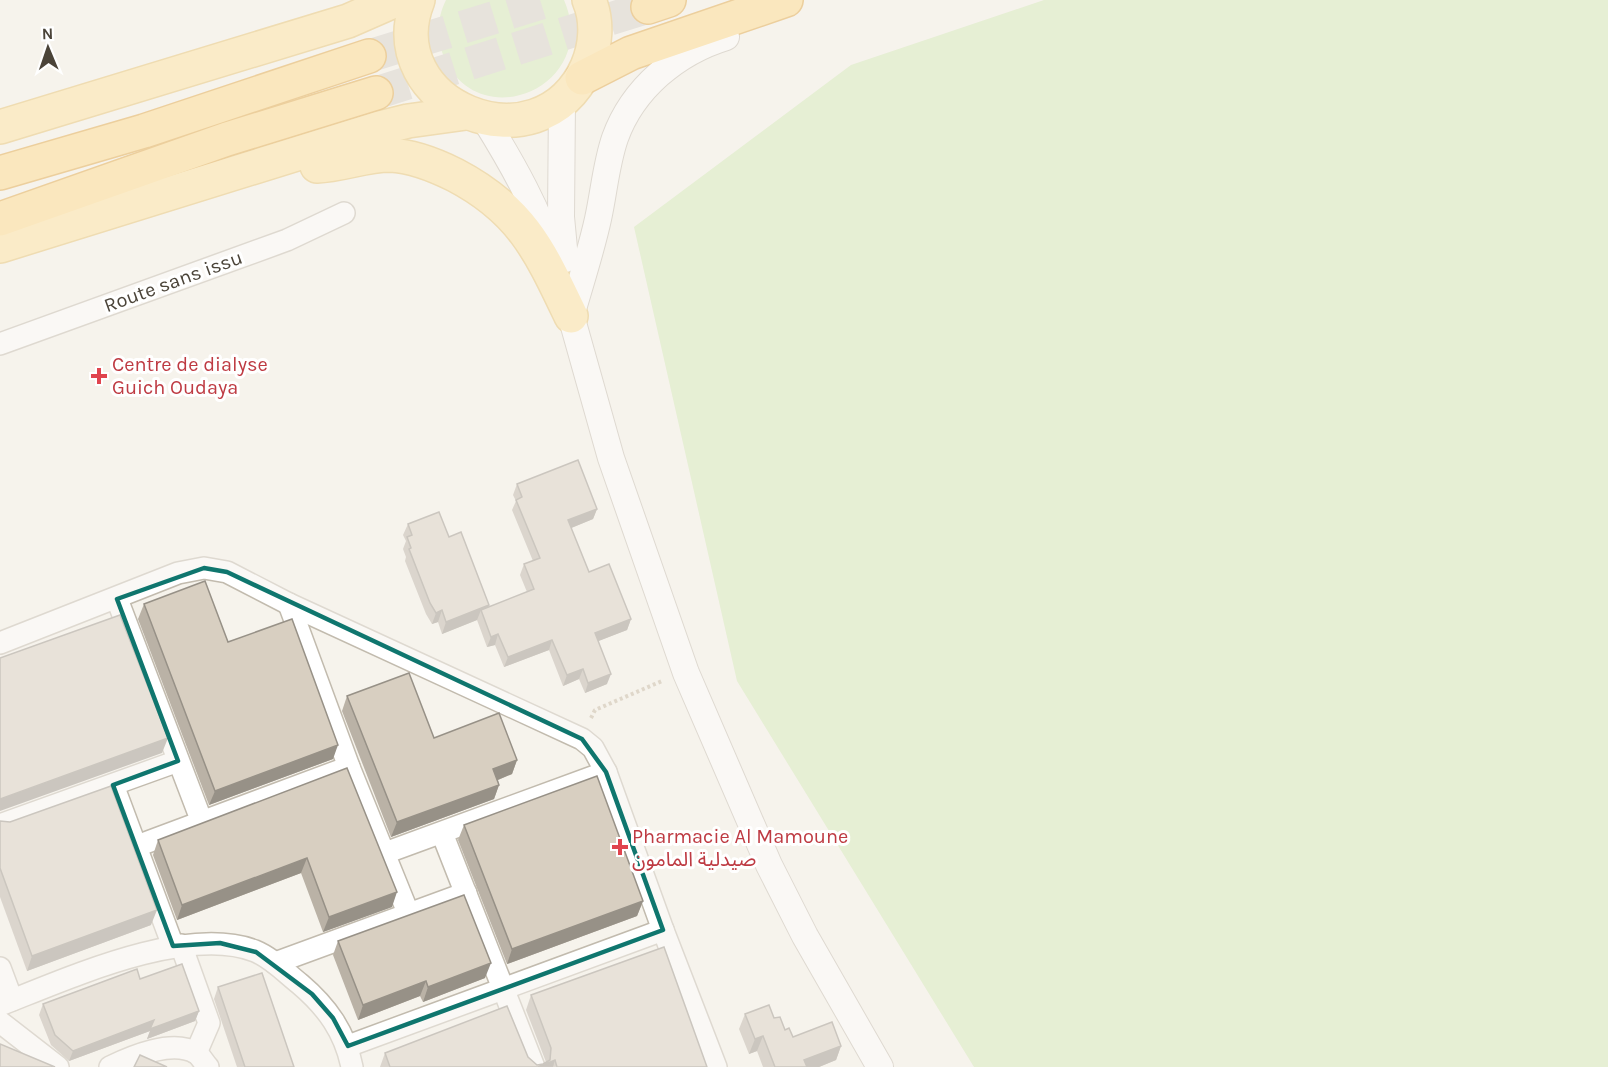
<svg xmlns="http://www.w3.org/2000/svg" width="1608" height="1067" font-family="Karla,'Noto Sans Arabic',sans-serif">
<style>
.green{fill:#d2eab5}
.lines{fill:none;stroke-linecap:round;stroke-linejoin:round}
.trunk-tunnel{stroke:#d4d0c8;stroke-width:33;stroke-dasharray:33 16;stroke-linecap:butt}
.minor-casing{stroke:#c2bbae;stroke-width:24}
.tertiary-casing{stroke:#c2bbae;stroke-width:28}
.primary-casing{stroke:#e6c16a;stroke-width:36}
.trunk-casing{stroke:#e0a43c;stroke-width:36}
.path{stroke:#c4b79f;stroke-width:4;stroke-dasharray:3 3;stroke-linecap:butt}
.minor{stroke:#fff;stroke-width:21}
.tertiary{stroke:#fff;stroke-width:26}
.primary{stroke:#ffe39c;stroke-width:33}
.trunk{stroke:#ffd985;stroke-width:33}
.wall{fill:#bab2a6}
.shaded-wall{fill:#979187}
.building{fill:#d8cfc1;stroke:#979187;stroke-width:1.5}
.marked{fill:none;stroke:#0f766e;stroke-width:4.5;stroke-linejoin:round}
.health-dot{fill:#e0444e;stroke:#fff;stroke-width:2}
.labels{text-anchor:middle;stroke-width:6;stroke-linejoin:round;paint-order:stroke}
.street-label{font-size:20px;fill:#4b4439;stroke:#fff}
.health-label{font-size:20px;fill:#be3a42;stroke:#fff;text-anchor:start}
</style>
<rect width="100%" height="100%" fill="#f6f3ec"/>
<g class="green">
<path d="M 446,0 L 564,0 C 601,86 479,138 444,57 C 436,39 437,18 446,0 Z"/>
<path d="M 1044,0 L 1608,0 L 1608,1067 L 974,1067 L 737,681 L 634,227 L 851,65 Z"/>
</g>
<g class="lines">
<g class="trunk-tunnel">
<path d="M 369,56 L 551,0"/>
<path d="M 376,93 L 648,7"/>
</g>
<defs>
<g id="minor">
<path d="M 0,344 L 287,240 L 344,213"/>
<path d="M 117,599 L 202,822"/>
<path d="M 289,604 L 349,767 L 409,915"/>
<path d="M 0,643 L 178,573 L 204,568 L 227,572 L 289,604 L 582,739 L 593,748 L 606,772 L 663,930 L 716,1067"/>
<path d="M 113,785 L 173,946"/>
<path d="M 0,825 L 178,761"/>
<path d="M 442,833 L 534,1067"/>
<path d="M 137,846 L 349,767"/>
<path d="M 385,853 L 606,772"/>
<path d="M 181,945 L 209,1023 L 196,1053"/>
<path d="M 275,963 L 466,893"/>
<path d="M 0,968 L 12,1000"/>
<path d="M 0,1005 C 67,979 186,924 255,951 C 272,958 286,973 300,984 C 327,1007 345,1032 352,1067"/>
<path d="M 0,1022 L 58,1067"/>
<path d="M 348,1046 L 663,930"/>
<path d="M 110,1067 C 131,1057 172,1039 196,1053 C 200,1055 204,1063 208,1067"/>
</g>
<g id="tertiary">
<path d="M 562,100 L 561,217 L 565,259"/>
<path d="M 484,118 C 512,163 540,212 555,263"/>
<path d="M 566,298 L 611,458 L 686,673 L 769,865 L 805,936 L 880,1067"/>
<path d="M 571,316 C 580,284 591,251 598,219 C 604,192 606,164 615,138 C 633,88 677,52 726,37"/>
</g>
<g id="primary">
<path d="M 418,0 C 376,105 539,173 587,67 C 596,46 598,21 589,0"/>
<path d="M 0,127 L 348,21 L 396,0"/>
<path d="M 317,166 C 342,165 365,155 390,155 C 412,156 435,165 455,175 C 522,210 540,251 571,316"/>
<path d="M 0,246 L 380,128 L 408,121 L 466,113"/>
</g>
<g id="trunk">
<path d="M 648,7 L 669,0"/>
<path d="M 582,78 L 631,53 L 786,0"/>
<path d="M 0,173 L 144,131 L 369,56"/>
<path d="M 0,219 L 227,139 L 376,93"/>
</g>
</defs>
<use href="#minor" class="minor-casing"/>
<use href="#tertiary" class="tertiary-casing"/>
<use href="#primary" class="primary-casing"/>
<use href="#trunk" class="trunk-casing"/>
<path class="path" d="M 591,718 L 595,710 L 662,681"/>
<use href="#minor" class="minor"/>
<use href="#tertiary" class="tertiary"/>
<use href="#primary" class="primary"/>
<use href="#trunk" class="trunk"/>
</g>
<g class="wall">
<path d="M 517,484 L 597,509 L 593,519 L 571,528 L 589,572 L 631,619 L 627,630 L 598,641 L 607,684 L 585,693 L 579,679 L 563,686 L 549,650 L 504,667 L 495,645 L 487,647 L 477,620 L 442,634 L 438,622 L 432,624 L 426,614 L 405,561 L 406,557 L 403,549 L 406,541 L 403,535 L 408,524 L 449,537 L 489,605 L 488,608 L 527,592 L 520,575 L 524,564 L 533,561 L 512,510 L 516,501 L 513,495 Z"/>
<path d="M 144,604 L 228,642 L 333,759 L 209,805 L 138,619 Z"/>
<path d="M 347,696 L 434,738 L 517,760 L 512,774 L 498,780 L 499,785 L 494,799 L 391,837 L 342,711 Z"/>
<path d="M 347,768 L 392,907 L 323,932 L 301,873 L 177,920 L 153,855 L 158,840 Z"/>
<path d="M 0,821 L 151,925 L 27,971 L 0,897 Z"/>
<path d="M 464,825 L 643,901 L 637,916 L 507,964 L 458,840 Z"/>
<path d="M 338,941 L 485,978 L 423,1002 L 420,996 L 358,1020 L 333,955 Z"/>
<path d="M 140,979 L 199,1011 L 195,1021 L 147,1039 L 150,1031 L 69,1061 L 51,1045 L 39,1015 L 43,1004 Z"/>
<path d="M 218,987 L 294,1067 L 237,1067 L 214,999 Z"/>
<path d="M 531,995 L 707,1067 L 380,1067 L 385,1053 L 528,1057 L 537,1065 L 543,1064 L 546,1062 L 526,1010 Z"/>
<path d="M 745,1014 L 774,1018 L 793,1037 L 841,1046 L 836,1060 L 819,1067 L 763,1067 L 757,1051 L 749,1054 L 739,1029 Z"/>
</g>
<g class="shaded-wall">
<path d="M 597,509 L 593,519 L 564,531 L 568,520 Z"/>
<path d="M 489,605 L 485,617 L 481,610 L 477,620 L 442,634 L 446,622 Z"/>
<path d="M 442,610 L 438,622 L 432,624 L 436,613 Z"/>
<path d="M 631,619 L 627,630 L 591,644 L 595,633 Z"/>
<path d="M 498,634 L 495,645 L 487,647 L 491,637 Z"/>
<path d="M 552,640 L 549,650 L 504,667 L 508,657 Z"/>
<path d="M 583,669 L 579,679 L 563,686 L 567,675 Z"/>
<path d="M 611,674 L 607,684 L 585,693 L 588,683 Z"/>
<path d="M 168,738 L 162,753 L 0,811 L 0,799 Z"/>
<path d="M 338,745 L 333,759 L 209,805 L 215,791 Z"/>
<path d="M 517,760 L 512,774 L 488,784 L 493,769 Z"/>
<path d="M 499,785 L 494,799 L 391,837 L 397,822 Z"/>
<path d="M 307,858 L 301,873 L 177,920 L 182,905 Z"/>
<path d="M 397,892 L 392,907 L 323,932 L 329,917 Z"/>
<path d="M 643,901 L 637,916 L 507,964 L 512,949 Z"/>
<path d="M 157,910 L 151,925 L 27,971 L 32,956 Z"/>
<path d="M 491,963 L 485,978 L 423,1002 L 428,987 Z"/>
<path d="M 426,981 L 420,996 L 358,1020 L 363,1005 Z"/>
<path d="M 199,1011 L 195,1021 L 147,1039 L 150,1031 L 69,1061 L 73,1051 L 154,1020 Z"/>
<path d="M 763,1036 L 757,1051 L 749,1054 L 755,1039 Z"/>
<path d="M 841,1046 L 836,1060 L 819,1067 L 802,1067 L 804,1060 Z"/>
<path d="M 555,1060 L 553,1067 L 538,1067 Z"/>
</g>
<g class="building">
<path d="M 578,460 L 597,509 L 568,520 L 589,572 L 609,564 L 631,619 L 595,633 L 611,674 L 588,683 L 583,669 L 567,675 L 552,640 L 508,657 L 498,634 L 491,637 L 481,610 L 534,589 L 524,564 L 540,558 L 516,500 L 522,497 L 517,484 Z"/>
<path d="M 439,512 L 449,537 L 461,532 L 489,605 L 446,622 L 442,610 L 436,613 L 430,603 L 409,549 L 411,548 L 407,537 L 412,535 L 408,524 Z"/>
<path d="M 205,581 L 228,642 L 292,619 L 338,745 L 215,791 L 144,604 Z"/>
<path d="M 120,615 L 168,738 L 0,799 L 0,658 Z"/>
<path d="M 409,673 L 434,738 L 499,713 L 517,760 L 493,769 L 499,785 L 397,822 L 347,696 Z"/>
<path d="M 347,768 L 397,892 L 329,917 L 307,858 L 182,905 L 158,840 Z"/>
<path d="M 597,776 L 643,901 L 512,949 L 464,825 Z"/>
<path d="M 111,786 L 157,910 L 32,956 L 0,868 L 0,821 L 10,822 Z"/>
<path d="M 464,895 L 491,963 L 428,987 L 426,981 L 363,1005 L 338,941 Z"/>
<path d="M 664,947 L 707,1067 L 557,1067 L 555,1060 L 538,1067 L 390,1067 L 385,1053 L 507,1006 L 528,1057 L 537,1065 L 543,1064 L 550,1060 L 551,1048 L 531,995 Z"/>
<path d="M 182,964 L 199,1011 L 150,1029 L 154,1020 L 73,1051 L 55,1035 L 43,1004 L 137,969 L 140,979 Z"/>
<path d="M 262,973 L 294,1067 L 245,1067 L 218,987 Z"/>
<path d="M 769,1005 L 774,1018 L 780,1017 L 785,1030 L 789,1028 L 793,1037 L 832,1022 L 841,1046 L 804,1060 L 807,1067 L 775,1067 L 763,1036 L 755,1039 L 745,1014 Z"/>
<path d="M 0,1044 L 55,1067 L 0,1067 Z"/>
<path d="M 140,1055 L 167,1067 L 134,1067 Z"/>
</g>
<path d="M0 0H1608V1067H0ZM 204,568 L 227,572 L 582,739 L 606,772 L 663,930 L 348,1046 L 333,1018 L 312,994 L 256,952 L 220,943 L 173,946 L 113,785 L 178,761 L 117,599 Z" fill="#f6f3ec" fill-opacity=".55" fill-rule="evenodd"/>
<path class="marked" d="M 204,568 L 227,572 L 582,739 L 606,772 L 663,930 L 348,1046 L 333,1018 L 312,994 L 256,952 L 220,943 L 173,946 L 113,785 L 178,761 L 117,599 Z"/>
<g class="health-dot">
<path d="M96 367h6v6h6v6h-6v6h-6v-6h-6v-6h6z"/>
<path d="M617 838h6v6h6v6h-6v6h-6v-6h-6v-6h6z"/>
</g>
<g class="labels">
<g class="street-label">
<text transform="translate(173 281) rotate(-20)" y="7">Route sans issu</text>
</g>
<g class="health-label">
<text x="112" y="371">Centre de dialyse<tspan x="112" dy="23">Guich Oudaya</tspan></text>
<text x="632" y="843">Pharmacie Al Mamoune<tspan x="632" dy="23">صيدلية المامون</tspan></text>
</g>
</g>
<g transform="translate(48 48) rotate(358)" stroke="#ffffff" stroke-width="4.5" paint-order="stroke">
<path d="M0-4.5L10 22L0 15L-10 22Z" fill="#4b4439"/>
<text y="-9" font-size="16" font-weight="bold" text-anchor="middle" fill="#4b4439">N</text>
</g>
</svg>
